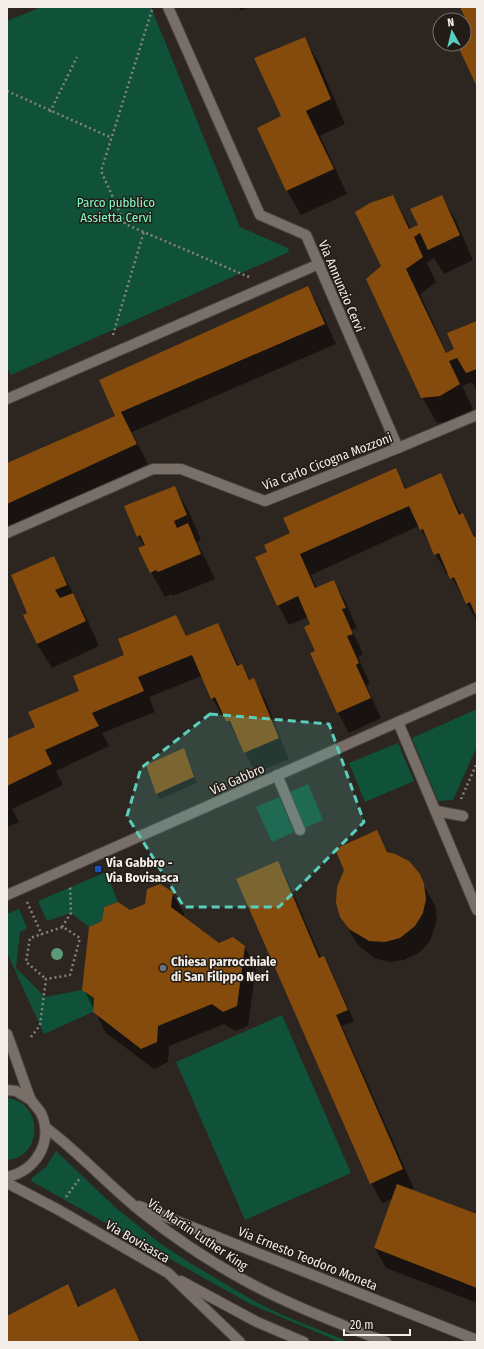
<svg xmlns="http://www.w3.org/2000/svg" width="484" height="1349" font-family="'Fira Sans Condensed',sans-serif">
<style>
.green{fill:#0f5239}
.shadow{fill:#0007}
.building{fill:#844b0d}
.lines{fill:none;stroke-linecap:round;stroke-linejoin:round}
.lane-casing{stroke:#4a443f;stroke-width:12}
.street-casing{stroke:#4a443f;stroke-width:12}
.secondary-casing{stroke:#4a443f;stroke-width:12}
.path{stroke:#88817c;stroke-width:2.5;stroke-dasharray:2 3;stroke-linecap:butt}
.lane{stroke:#786f68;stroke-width:10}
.street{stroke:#786f68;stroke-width:10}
.secondary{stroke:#786f68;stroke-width:10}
.tree{fill:#5b9a79}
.marked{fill:#5acebd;fill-opacity:0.2;stroke:#5acebd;stroke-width:3;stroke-dasharray:8 5;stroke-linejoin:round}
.transit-dot{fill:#1a4fb4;stroke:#231c16;stroke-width:1.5}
.worship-dot{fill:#6b7280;stroke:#231c16;stroke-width:1.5}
.labels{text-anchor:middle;stroke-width:3;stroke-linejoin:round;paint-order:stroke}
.park-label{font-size:13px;fill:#81f9c3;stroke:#231c16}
.street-label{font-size:13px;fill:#f3eeea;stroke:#231c16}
.poi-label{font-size:13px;font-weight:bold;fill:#f3eeea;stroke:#231c16;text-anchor:start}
</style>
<rect width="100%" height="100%" fill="#2d251f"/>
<g class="green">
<path d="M 41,7 L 151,7 L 240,227 L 288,248 L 289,252 L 11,375 L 7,367 L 7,21 Z"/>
<path d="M 477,709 L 477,746 L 453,800 L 438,801 L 412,738 Z"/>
<path d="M 398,743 L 414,781 L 365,802 L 349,763 Z"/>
<path d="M 308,784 L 323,820 L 305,828 L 290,792 Z"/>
<path d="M 279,797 L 294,832 L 272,842 L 256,807 Z"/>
<path d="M 106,872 L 118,902 L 104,907 L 102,921 L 89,927 L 71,913 L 47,921 L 38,901 Z"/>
<path d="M 19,909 L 27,928 L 20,932 L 16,968 L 45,997 L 82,990 L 94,998 L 93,1012 L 44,1034 L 7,953 L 7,914 Z"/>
<path d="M 282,1015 L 351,1173 L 245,1220 L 176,1062 Z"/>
<path d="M 7,1098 C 43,1101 44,1157 7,1160 Z"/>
<path d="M 56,1151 L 115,1207 L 161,1244 L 190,1263 L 254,1301 L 280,1314 L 349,1342 L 340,1342 L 252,1305 L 31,1181 L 32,1178 L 46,1167 Z"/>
</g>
<g class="shadow">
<path d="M 238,7 L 250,7 L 241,11 Z"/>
<path d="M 304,38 L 319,63 L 345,124 L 320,136 L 347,194 L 301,215 L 287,191 L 283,117 Z"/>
<path d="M 393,196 L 411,229 L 419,225 L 441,196 L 456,221 L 473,260 L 444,274 L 434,258 L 427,263 L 436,282 L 420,294 L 447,354 L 455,349 L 477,322 L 477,391 L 472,382 L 462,386 L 473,409 L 455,421 L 437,423 L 422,397 L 382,267 Z"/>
<path d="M 308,287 L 319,307 L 336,344 L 132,432 L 148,464 L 7,529 L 7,465 L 117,416 L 101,380 Z"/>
<path d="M 395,469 L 407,489 L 441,475 L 461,515 L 463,514 L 476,538 L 477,537 L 477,621 L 449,573 L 447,574 L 419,526 L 311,575 L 317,589 L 334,581 L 345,601 L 357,628 L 352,630 L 363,654 L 358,657 L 370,684 L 366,685 L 381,718 L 349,733 L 338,713 L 311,654 L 316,652 L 312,625 L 308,617 L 289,625 L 278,605 L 269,552 L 292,534 Z"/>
<path d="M 174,487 L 189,512 L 201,540 L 197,542 L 215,579 L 173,596 L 171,594 L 165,597 L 151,572 L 144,546 L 138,536 Z"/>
<path d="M 54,558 L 87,619 L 99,646 L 52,668 L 37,644 L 28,613 Z"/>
<path d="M 175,616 L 187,637 L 218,624 L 239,666 L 242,665 L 250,680 L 253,679 L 265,699 L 289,759 L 256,773 L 226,717 L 224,718 L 212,698 L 202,676 L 149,697 L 155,712 L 102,733 L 109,746 L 56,771 L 63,785 L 12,809 L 19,822 L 7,827 L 7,740 L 36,727 Z"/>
<path d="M 186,755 L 197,783 L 160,799 L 156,793 Z"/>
<path d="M 377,832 L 389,854 L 413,867 L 435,905 L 437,920 L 430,941 L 419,953 L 404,960 L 389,962 L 374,958 L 358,945 L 346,925 Z"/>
<path d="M 277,862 L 287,879 L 321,958 L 323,957 L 330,968 L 354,1021 L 342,1026 L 414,1189 L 412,1190 L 477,1215 L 477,1303 L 386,1268 L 375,1248 L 392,1199 L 382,1203 L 371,1183 Z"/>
<path d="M 172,893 L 184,913 L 183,918 L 219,944 L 244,946 L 256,967 L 248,1026 L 235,1031 L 224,1024 L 169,1046 L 168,1062 L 154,1069 L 106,1033 L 84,990 L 130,912 Z"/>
<path d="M 68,1286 L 80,1307 L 114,1290 L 141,1342 L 7,1342 L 7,1317 Z"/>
</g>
<g class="building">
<path d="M 460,7 L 477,7 L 477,87 L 457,44 L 464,44 L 464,37 L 471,30 Z"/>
<path d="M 305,37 L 331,99 L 306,111 L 334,169 L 286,191 L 257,128 L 281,116 L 254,58 Z"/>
<path d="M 393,195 L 409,229 L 418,225 L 410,209 L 442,195 L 460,235 L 428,250 L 420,233 L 414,237 L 423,257 L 406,269 L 446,353 L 454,349 L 447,333 L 477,321 L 477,369 L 466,373 L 457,358 L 449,361 L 460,384 L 440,396 L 421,398 L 366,279 L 381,266 L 355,212 L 370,203 Z"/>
<path d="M 308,286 L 325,324 L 121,412 L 137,444 L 7,504 L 7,463 L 115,416 L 99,380 Z"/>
<path d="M 396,468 L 405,489 L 441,473 L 459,515 L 463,513 L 474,537 L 477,536 L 477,618 L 470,602 L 466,604 L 454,577 L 450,579 L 439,553 L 434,555 L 423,529 L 420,530 L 409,506 L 300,554 L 315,588 L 334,580 L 346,608 L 342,609 L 353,634 L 347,636 L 359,663 L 356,665 L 371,698 L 337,713 L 310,653 L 315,651 L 304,627 L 310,624 L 298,596 L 277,606 L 255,557 L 267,552 L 264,545 L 290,533 L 283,518 Z"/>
<path d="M 175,486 L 187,515 L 174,521 L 177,528 L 188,523 L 201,554 L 158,572 L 156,570 L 150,573 L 138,548 L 145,545 L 140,535 L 137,537 L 124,506 Z"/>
<path d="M 54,556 L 67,585 L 55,590 L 60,598 L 73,593 L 86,621 L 37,644 L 23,615 L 27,613 L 11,575 Z"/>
<path d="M 176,615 L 186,636 L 218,623 L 237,666 L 242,664 L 249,680 L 254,678 L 279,738 L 244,753 L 230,721 L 226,721 L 215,697 L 211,699 L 192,655 L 138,677 L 144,691 L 92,713 L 99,726 L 45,750 L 52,764 L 7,786 L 7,739 L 35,727 L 28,712 L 79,691 L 73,676 L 124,655 L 118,639 Z"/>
<path d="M 184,748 L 194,777 L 156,794 L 146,765 Z"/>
<path d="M 377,830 L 387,852 L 395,854 L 409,861 L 420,874 L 424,884 L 426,899 L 423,913 L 415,926 L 400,938 L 385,942 L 369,941 L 349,929 L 340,917 L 336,903 L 337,887 L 344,870 L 335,849 Z"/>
<path d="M 278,861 L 319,958 L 324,956 L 348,1010 L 336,1015 L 403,1169 L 370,1184 L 236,879 Z"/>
<path d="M 160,884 L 173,892 L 171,907 L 219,943 L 233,937 L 245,946 L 237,1006 L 223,1012 L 212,1004 L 158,1026 L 157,1042 L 141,1049 L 93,1012 L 94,998 L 82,990 L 89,927 L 102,921 L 104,907 L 118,902 L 130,910 L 145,904 L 147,889 Z"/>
<path d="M 397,1184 L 477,1214 L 477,1288 L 374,1248 Z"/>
<path d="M 68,1284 L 78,1307 L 115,1288 L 140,1342 L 7,1342 L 7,1316 Z"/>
</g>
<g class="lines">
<defs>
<g id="lane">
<path d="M 7,399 L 319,264"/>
<path d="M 398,722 L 477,910"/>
<path d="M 277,775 L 300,830"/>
<path d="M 436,811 L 463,816"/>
</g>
<g id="street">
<path d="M 168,7 L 260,215 L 306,235 L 398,448"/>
<path d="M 7,533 L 153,469 L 181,469 L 265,501 L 398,448 L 477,415"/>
<path d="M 7,895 L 477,687"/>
</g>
<g id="secondary">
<path d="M 7,1034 C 15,1055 22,1077 30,1098 C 33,1104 38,1108 41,1113 C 54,1141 36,1171 7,1177"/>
<path d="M 7,1090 L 16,1091 L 31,1100"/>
<path d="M 45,1127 C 80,1153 109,1186 143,1213 C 175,1238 209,1261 244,1280 C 289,1305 338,1323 386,1342"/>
<path d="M 7,1183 L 57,1209 L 168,1273 L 240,1342"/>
<path d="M 139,1206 L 477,1340"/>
<path d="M 181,1281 L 257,1322 L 304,1342"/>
</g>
</defs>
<use href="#lane" class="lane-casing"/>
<use href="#street" class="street-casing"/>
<use href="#secondary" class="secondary-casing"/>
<g class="path">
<path d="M 152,10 L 101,171 L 125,224 L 249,277"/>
<path d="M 7,91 L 112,138"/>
<path d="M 50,112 L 77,57"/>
<path d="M 113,335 L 144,231"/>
<path d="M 461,799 L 477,763"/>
<path d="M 27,902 L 42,935"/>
<path d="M 62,927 L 71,913 L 70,885"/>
<path d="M 31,1037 L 40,1025 L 46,979 L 70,975 L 80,938 L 63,927 L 30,938 L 26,962 L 46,979"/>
<path d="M 66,1197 L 80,1178"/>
</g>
<use href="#lane" class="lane"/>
<use href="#street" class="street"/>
<use href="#secondary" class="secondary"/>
</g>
<circle class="tree" cx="57" cy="954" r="6"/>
<path class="marked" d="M 210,714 L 329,724 L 364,822 L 279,907 L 184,907 L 127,816 L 141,768 Z"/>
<rect class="transit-dot" x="94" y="865" width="8" height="8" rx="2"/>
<circle class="worship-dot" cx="163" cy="968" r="4"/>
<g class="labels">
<g class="park-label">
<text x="116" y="207">Parco pubblico<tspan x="116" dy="15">Assietta Cervi</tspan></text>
</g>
<g class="street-label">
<text transform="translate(342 286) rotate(67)" y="5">Via Annunzio Cervi</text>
<text transform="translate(327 461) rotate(-21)" y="5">Via Carlo Cicogna Mozzoni</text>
<text transform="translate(237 779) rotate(-24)" y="5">Via Gabbro</text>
<text transform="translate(198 1234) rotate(34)" y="5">Via Martin Luther King</text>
<text transform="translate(138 1241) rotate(30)" y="5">Via Bovisasca</text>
<text transform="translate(308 1258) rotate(22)" y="5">Via Ernesto Teodoro Moneta</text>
</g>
<g class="poi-label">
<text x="106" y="867">Via Gabbro -<tspan x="106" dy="15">Via Bovisasca</tspan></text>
<text x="171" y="966">Chiesa parrocchiale<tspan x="171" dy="15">di San Filippo Neri</tspan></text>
</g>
</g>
<rect width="484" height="1349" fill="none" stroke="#f3eeea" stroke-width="16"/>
<g transform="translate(452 32) rotate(352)"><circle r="19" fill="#231c16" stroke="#76706b"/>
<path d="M0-3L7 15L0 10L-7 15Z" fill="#5acebd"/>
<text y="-6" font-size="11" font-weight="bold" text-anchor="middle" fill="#f3eeea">N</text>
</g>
<path d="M344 1329v6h66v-6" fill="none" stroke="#f3eeea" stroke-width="2"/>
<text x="350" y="1329" font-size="12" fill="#f3eeea" stroke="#231c16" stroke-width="3" paint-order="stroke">20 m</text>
</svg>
